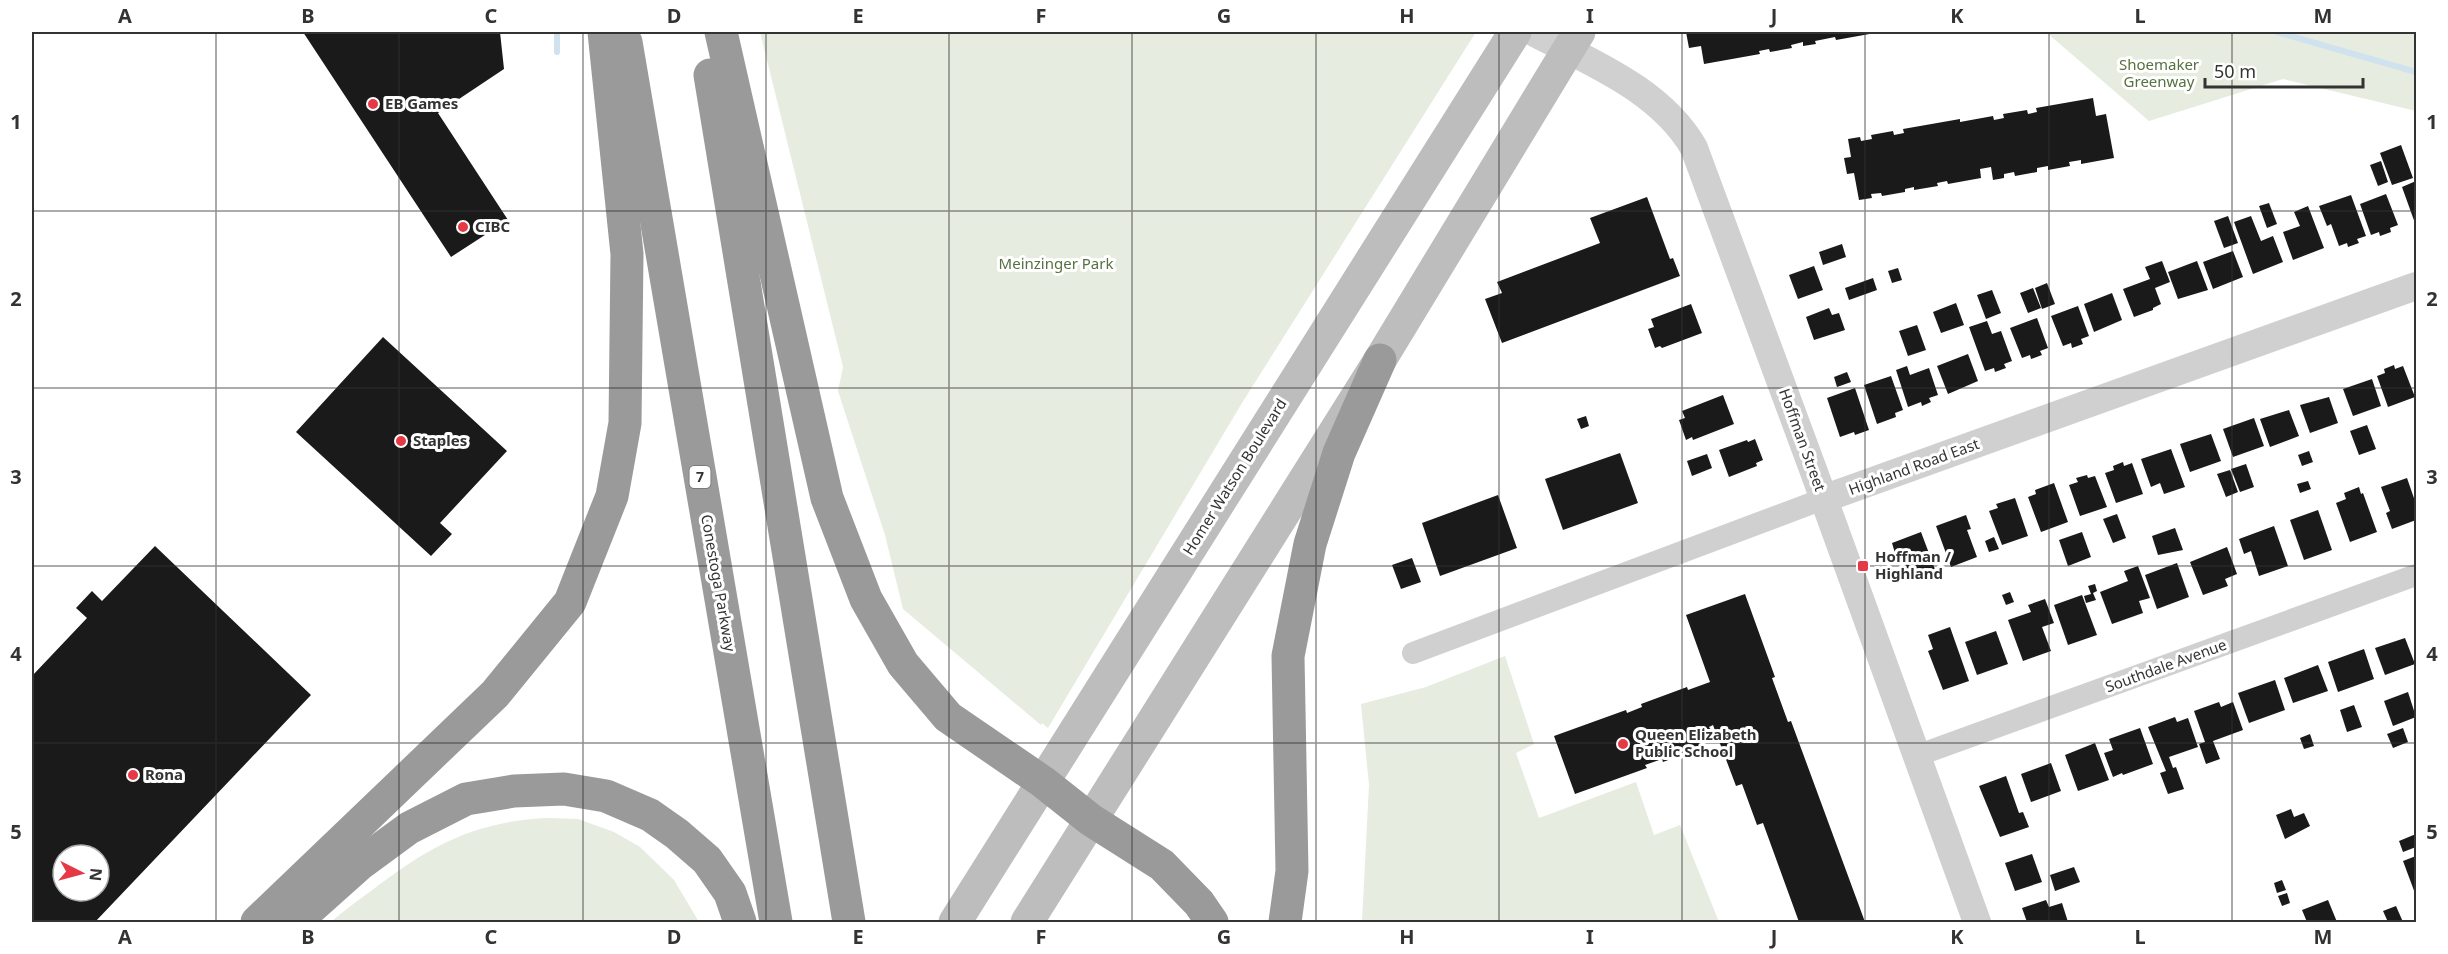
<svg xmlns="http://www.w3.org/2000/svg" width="2448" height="954" font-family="'Noto Sans',sans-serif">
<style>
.green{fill:#e6ecdf}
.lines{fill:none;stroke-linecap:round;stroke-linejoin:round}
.stream{stroke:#cfe2ee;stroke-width:6}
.building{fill:#1a1a1a;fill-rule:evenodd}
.minor{stroke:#d0d0d0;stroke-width:22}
.tertiary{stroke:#d0d0d0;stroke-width:28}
.secondary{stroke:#bdbdbd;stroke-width:33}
.motorway{stroke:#9a9a9a;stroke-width:33}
.grid{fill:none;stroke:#333;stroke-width:1.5;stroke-opacity:0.55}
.poi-dot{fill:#e63946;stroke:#fff;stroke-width:2}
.labels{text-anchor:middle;stroke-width:6;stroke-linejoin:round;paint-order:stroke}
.shield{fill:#fff;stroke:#707070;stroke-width:1.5}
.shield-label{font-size:14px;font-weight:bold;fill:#333}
.park-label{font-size:15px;fill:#56703f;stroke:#fff}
.poi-label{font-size:15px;font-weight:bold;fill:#333;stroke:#fff;text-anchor:start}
.street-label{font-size:15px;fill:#333;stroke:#fff}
.neatline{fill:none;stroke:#333;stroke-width:2}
.grid-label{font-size:20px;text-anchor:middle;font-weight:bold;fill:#333}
</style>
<rect width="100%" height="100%" fill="#fff"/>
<g class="green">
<path d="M 760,32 L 1476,32 L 1242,403 L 1048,728 L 1042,723 L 1041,725 L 903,609 L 885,535 L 838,391 L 843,367 Z"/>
<path d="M 2046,32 L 2416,32 L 2416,111 L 2283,79 L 2149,121 Z"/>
<path d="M 1505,656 L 1534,744 L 1516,753 L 1539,818 L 1636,782 L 1654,835 L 1680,825 L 1719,922 L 1362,922 L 1369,785 L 1361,704 L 1426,687 Z"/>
<path d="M 548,818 L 578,819 L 614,832 L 640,847 L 674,880 L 699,922 L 331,922 C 343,911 357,901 371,891 C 428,847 474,821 548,818 Z"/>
</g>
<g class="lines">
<g class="stream">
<path d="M 2277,32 L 2416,72"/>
<path d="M 557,52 L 557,32"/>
</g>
</g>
<g class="building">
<path d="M 303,32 L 500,32 L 504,69 L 438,113 L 508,220 L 451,257 Z"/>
<path d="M 1686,32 L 1875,32 L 1875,33 L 1836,40 L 1835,37 L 1815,41 L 1816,44 L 1803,46 L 1803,42 L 1791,45 L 1792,48 L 1770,52 L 1769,49 L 1759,51 L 1760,54 L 1704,64 L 1701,46 L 1689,48 Z"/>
<path d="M 2093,98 L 2096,116 L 2106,114 L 2114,158 L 2081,164 L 2081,160 L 2069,162 L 2070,166 L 2048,170 L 2048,166 L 2037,168 L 2037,172 L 2015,176 L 2014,172 L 2004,174 L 2004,178 L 1993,180 L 1991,167 L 1980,169 L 1981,178 L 1948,184 L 1947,181 L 1937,183 L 1938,186 L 1914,190 L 1914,187 L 1905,189 L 1905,192 L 1882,196 L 1881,193 L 1871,194 L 1872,198 L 1859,200 L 1854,173 L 1847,174 L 1844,158 L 1851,157 L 1848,139 L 1860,137 L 1861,141 L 1872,139 L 1871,135 L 1893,131 L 1894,135 L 1904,133 L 1903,129 L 1960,119 L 1960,122 L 1993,116 L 1994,120 L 2004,118 L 2003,114 L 2027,110 L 2028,114 L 2037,112 L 2036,108 Z"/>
<path d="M 2401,145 L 2413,178 L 2392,185 L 2380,153 Z"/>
<path d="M 2381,161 L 2388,182 L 2378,186 L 2370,165 Z"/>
<path d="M 2416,181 L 2416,226 L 2402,187 Z"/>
<path d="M 2386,194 L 2398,225 L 2390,228 L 2391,232 L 2380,236 L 2379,232 L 2371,235 L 2360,204 Z"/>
<path d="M 2351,195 L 2366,236 L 2357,239 L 2359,243 L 2348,247 L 2347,243 L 2339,246 L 2331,224 L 2327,226 L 2319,206 Z"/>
<path d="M 1647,197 L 1670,259 L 1673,258 L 1680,276 L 1502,343 L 1485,299 L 1502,293 L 1497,282 L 1600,243 L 1590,218 Z"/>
<path d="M 2269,203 L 2277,224 L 2267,228 L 2259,206 Z"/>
<path d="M 2308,206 L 2324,248 L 2293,260 L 2283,232 L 2300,226 L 2294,212 Z"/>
<path d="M 2228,216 L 2238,243 L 2224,248 L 2214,221 Z"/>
<path d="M 2251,216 L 2261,241 L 2273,236 L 2283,262 L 2253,274 L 2234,222 Z"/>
<path d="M 1842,244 L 1846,257 L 1823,265 L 1819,252 Z"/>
<path d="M 2233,251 L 2243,277 L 2213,289 L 2203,262 Z"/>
<path d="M 2162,261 L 2170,282 L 2155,288 L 2161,304 L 2153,308 L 2153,310 L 2134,317 L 2123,289 L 2150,279 L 2145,267 Z"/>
<path d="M 2197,261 L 2208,290 L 2178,299 L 2168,272 Z"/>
<path d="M 1814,266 L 1823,290 L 1798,299 L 1789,275 Z"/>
<path d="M 1898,268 L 1902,280 L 1892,283 L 1888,271 Z"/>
<path d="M 1873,278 L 1877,290 L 1849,300 L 1845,288 Z"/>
<path d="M 2047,283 L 2055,304 L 2042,309 L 2035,288 Z"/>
<path d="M 2033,288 L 2041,308 L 2028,313 L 2020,293 Z"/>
<path d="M 1992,290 L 2001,313 L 1986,319 L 1977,295 Z"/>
<path d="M 2112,293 L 2122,320 L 2094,332 L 2084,304 Z"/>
<path d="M 1956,303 L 1964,325 L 1941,333 L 1933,312 Z"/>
<path d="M 1691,304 L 1702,333 L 1662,348 L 1660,346 L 1655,348 L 1648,329 L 1654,327 L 1651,319 Z"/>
<path d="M 2078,306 L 2089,336 L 2081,339 L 2083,344 L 2072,348 L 2071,343 L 2063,346 L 2051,316 Z"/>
<path d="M 1829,308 L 1832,315 L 1839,313 L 1845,330 L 1814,340 L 1806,317 Z"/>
<path d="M 2037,318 L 2048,348 L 2040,351 L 2042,355 L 2031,359 L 2030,355 L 2022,358 L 2010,328 Z"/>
<path d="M 1987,321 L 1992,334 L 2001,331 L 2012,361 L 2004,364 L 2006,368 L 1995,372 L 1994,368 L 1985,371 L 1969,327 Z"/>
<path d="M 1917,325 L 1926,350 L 1908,356 L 1899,331 Z"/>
<path d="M 383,337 L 507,451 L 440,523 L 452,534 L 431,556 L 296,432 Z"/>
<path d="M 1968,354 L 1978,381 L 1948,394 L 1937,366 Z"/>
<path d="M 2394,365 L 2395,369 L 2403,366 L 2415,397 L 2388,407 L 2377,376 L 2385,373 L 2384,369 Z"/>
<path d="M 1907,366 L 1910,375 L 1929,368 L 1938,395 L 1929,398 L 1931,402 L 1922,406 L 1921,402 L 1908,407 L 1896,370 Z"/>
<path d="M 1847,372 L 1851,382 L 1837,387 L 1834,377 Z"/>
<path d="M 1891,376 L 1903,410 L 1895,413 L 1896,417 L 1877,424 L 1864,385 Z"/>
<path d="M 2372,379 L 2381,406 L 2353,416 L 2343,389 Z"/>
<path d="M 1855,388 L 1869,430 L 1855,435 L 1854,432 L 1840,437 L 1827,398 Z"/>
<path d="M 1723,395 L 1734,424 L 1693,440 L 1692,437 L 1686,440 L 1679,420 L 1685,418 L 1682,411 Z"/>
<path d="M 2329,397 L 2338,423 L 2310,433 L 2300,405 Z"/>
<path d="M 2289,410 L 2299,436 L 2270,447 L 2260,419 Z"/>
<path d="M 1586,416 L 1589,426 L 1581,429 L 1577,419 Z"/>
<path d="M 2254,418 L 2264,446 L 2233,457 L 2223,429 Z"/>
<path d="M 2367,425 L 2376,449 L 2359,455 L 2350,431 Z"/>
<path d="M 2211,434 L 2221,461 L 2190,472 L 2180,444 Z"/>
<path d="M 1755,439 L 1763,460 L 1756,463 L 1757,466 L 1729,477 L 1719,450 L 1747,440 L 1748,442 Z"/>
<path d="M 2171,449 L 2185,487 L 2164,494 L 2160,483 L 2151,487 L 2141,459 Z"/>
<path d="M 2309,451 L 2313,462 L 2302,466 L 2298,455 Z"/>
<path d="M 1620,453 L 1638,503 L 1563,530 L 1545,479 Z"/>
<path d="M 1707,454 L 1712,468 L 1692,476 L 1687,461 Z"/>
<path d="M 2123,462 L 2124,466 L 2132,463 L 2143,494 L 2116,503 L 2105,473 L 2114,470 L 2113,466 Z"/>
<path d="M 2246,464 L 2254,487 L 2240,492 L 2231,469 Z"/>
<path d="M 2230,470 L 2238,492 L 2226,497 L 2217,474 Z"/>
<path d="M 2087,475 L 2088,478 L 2095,476 L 2107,507 L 2080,516 L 2069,485 L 2078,482 L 2076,478 Z"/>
<path d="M 2407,478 L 2416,504 L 2416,520 L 2392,529 L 2386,513 L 2390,511 L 2381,487 Z"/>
<path d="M 2308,481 L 2311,489 L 2300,493 L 2297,484 Z"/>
<path d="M 2054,483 L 2068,522 L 2041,532 L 2028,497 L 2036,494 L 2035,490 Z"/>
<path d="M 2359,487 L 2361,494 L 2363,493 L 2377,532 L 2350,542 L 2336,503 L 2346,499 L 2344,493 Z"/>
<path d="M 1498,495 L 1517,548 L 1440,576 L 1422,523 Z"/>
<path d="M 2015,498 L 2028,536 L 2002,545 L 1989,511 L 1998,508 L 1996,504 Z"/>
<path d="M 2318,510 L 2332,550 L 2304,560 L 2290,520 Z"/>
<path d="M 2117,514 L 2126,538 L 2113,543 L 2103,519 Z"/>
<path d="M 1966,515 L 1971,529 L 1967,530 L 1977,557 L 1951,567 L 1936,526 Z"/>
<path d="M 2274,526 L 2288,566 L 2259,576 L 2251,551 L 2244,554 L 2239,539 Z"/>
<path d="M 2175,528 L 2183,550 L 2158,555 L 2152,536 Z"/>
<path d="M 1921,532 L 1936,572 L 1910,582 L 1901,558 L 1897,560 L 1892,543 Z"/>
<path d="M 2082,532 L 2091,557 L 2068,566 L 2059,540 Z"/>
<path d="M 1994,537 L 1999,549 L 1989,552 L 1985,541 Z"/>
<path d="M 155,546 L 311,695 L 95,922 L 32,922 L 32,676 L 87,618 L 76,608 L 92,591 L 102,601 ZM 63,855 L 99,855 L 99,891 L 63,891 Z"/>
<path d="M 2227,547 L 2237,574 L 2225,579 L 2228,586 L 2203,595 L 2190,562 Z"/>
<path d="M 1412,558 L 1421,582 L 1401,589 L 1392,565 Z"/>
<path d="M 2177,563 L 2189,597 L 2157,609 L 2145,575 Z"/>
<path d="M 2138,566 L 2150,598 L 2139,601 L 2143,613 L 2112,624 L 2100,592 L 2128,581 L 2124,571 Z"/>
<path d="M 2095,584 L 2097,591 L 2093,593 L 2096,600 L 2086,603 L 2084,596 L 2091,594 L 2088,586 Z"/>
<path d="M 2010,592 L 2014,602 L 2006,605 L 2002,595 Z"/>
<path d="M 1745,594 L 1775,677 L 1772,678 L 1788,722 L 1791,721 L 1865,922 L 1799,922 L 1763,823 L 1757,825 L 1742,784 L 1736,786 L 1713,725 L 1709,727 L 1711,730 L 1698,735 L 1702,747 L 1663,762 L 1662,759 L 1645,765 L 1647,768 L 1575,794 L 1554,736 L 1626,710 L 1627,713 L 1642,707 L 1641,704 L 1687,687 L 1688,690 L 1710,682 L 1686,615 Z"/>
<path d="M 2082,595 L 2097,635 L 2068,645 L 2054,605 Z"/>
<path d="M 2045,599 L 2054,623 L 2042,627 L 2051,651 L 2023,661 L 2008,620 L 2031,612 L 2028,605 Z"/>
<path d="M 1950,627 L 1969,681 L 1943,690 L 1928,651 L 1933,649 L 1928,635 Z"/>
<path d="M 1996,631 L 2008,664 L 1977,675 L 1965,642 Z"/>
<path d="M 2405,638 L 2415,664 L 2385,675 L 2375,648 Z"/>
<path d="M 2364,649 L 2374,679 L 2338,692 L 2328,662 Z"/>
<path d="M 2318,665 L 2328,691 L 2293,703 L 2284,678 Z"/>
<path d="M 2275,680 L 2285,710 L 2249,723 L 2238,693 Z"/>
<path d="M 2408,692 L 2416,717 L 2393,726 L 2384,701 Z"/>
<path d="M 2219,702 L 2221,707 L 2233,702 L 2243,730 L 2213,741 L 2220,759 L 2206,764 L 2199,744 L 2205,742 L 2194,711 Z"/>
<path d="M 2354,705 L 2362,727 L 2347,732 L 2340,710 Z"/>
<path d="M 2175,717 L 2177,722 L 2188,718 L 2198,747 L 2169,757 L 2173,768 L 2176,767 L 2184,789 L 2168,794 L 2160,773 L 2166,771 L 2148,727 Z"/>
<path d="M 2140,728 L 2153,764 L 2123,775 L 2122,773 L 2113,777 L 2104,753 L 2113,750 L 2109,739 Z"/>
<path d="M 2403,728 L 2408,742 L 2393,748 L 2387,734 Z"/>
<path d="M 2310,734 L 2314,746 L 2304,749 L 2300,738 Z"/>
<path d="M 2095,743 L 2109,780 L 2078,791 L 2065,755 Z"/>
<path d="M 2051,763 L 2061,791 L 2031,802 L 2021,774 Z"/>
<path d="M 2006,776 L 2019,813 L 2023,812 L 2029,827 L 2000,837 L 1979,786 Z"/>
<path d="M 2291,809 L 2294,817 L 2304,813 L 2310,826 L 2285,839 L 2276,815 Z"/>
<path d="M 2416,834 L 2416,847 L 2403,852 L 2399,841 Z"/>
<path d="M 2032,854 L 2042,882 L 2015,891 L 2005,863 Z"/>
<path d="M 2416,856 L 2416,896 L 2403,861 Z"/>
<path d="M 2074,867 L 2080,882 L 2055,891 L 2050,875 Z"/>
<path d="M 2282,880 L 2286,890 L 2277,893 L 2274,883 Z"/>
<path d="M 2287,893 L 2290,903 L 2282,906 L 2278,896 Z"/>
<path d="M 2046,900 L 2049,907 L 2062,903 L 2068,922 L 2027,922 L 2022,908 Z"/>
<path d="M 2328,900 L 2337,922 L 2307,922 L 2302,910 Z"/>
<path d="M 2396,906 L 2403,922 L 2388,922 L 2383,911 Z"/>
</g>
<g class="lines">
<g class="minor">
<path d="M 1413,653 L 1823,499"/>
<path d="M 1916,756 L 2416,575"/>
</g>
<g class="tertiary">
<path d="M 1533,32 C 1590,62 1661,90 1694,148 L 1814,472 L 1977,922"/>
<path d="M 1823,499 L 2416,286"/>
</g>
<g class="secondary">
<path d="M 955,922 L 1515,32"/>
<path d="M 1027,922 L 1380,360 L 1579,32"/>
</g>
<g class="motorway">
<path d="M 721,32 L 827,498 L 866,599 L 903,664 L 948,717 L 1043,782 L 1091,820 L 1162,865 L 1199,903 L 1212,922"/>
<path d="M 626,42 L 776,922"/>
<path d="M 710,75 L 849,922"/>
<path d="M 257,922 L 495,694 L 570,602 L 612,496 L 625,423 L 627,254 L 604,32"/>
<path d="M 295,922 L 360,864 L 409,828 L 466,799 L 514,791 L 564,789 L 606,796 L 650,815 L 677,834 L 707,860 L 730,893 L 740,922"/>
<path d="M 1285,922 L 1292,871 L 1288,656 L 1310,544 L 1339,453 L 1380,360"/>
</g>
</g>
<path class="grid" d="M 216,32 L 216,922M 399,32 L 399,922M 583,32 L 583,922M 766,32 L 766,922M 949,32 L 949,922M 1132,32 L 1132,922M 1316,32 L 1316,922M 1499,32 L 1499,922M 1682,32 L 1682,922M 1865,32 L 1865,922M 2049,32 L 2049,922M 2232,32 L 2232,922M 32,211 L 2416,211M 32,388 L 2416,388M 32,566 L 2416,566M 32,743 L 2416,743"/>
<g class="poi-dot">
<circle cx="373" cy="104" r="6"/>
<circle cx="463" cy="227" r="6"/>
<circle cx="401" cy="441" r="6"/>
<rect x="1857" y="560" width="12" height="12" rx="3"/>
<circle cx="1623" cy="744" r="6"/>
<circle cx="133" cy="775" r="6"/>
</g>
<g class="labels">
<rect class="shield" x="689.5" y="466" width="21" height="22" rx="4.5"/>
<g class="shield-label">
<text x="700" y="482">7</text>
</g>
<g class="park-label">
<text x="2159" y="70">Shoemaker<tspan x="2159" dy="17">Greenway</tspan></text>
<text x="1056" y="269">Meinzinger Park</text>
</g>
<g class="poi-label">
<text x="385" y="109">EB Games</text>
<text x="475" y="232">CIBC</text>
<text x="413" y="446">Staples</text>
<text x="1875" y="562">Hoffman /<tspan x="1875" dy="17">Highland</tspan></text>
<text x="1635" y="740">Queen Elizabeth<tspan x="1635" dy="17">Public School</tspan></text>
<text x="145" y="780">Rona</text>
</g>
<g class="street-label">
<text transform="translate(1802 440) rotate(70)" y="5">Hoffman Street</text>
<text transform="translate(1914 467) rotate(-20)" y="5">Highland Road East</text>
<text transform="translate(1235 477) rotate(-58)" y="5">Homer Watson Boulevard</text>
<text transform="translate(718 583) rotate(80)" y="5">Conestoga Parkway</text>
<text transform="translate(2166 666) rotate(-20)" y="5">Southdale Avenue</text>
</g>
</g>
<rect width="2448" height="954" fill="none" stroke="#ffffff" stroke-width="66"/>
<g transform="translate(81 873) rotate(96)"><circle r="28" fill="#ffffff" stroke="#adadad" stroke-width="1.5"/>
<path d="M0-4.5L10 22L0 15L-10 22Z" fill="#e63946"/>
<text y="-9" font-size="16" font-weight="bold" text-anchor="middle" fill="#333333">N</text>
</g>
<path d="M2205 78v9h158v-9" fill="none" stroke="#333333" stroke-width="3"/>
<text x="2214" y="78" font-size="18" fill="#333333" stroke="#ffffff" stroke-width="4.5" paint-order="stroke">50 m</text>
<rect x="33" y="33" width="2382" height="888" class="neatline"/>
<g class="grid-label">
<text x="125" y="23">A</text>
<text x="308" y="23">B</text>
<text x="491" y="23">C</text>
<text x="674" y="23">D</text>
<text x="858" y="23">E</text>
<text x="1041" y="23">F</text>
<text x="1224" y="23">G</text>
<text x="1407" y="23">H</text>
<text x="1590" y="23">I</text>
<text x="1774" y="23">J</text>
<text x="1957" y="23">K</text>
<text x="2140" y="23">L</text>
<text x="2323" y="23">M</text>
<text x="16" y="129">1</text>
<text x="2432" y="129">1</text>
<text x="16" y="306">2</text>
<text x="2432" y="306">2</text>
<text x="16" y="484">3</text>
<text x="2432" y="484">3</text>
<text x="16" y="661">4</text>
<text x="2432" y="661">4</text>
<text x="16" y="839">5</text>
<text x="2432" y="839">5</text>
<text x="125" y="944">A</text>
<text x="308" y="944">B</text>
<text x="491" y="944">C</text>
<text x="674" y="944">D</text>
<text x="858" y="944">E</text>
<text x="1041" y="944">F</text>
<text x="1224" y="944">G</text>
<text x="1407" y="944">H</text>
<text x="1590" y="944">I</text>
<text x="1774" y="944">J</text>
<text x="1957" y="944">K</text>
<text x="2140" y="944">L</text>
<text x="2323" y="944">M</text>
</g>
</svg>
